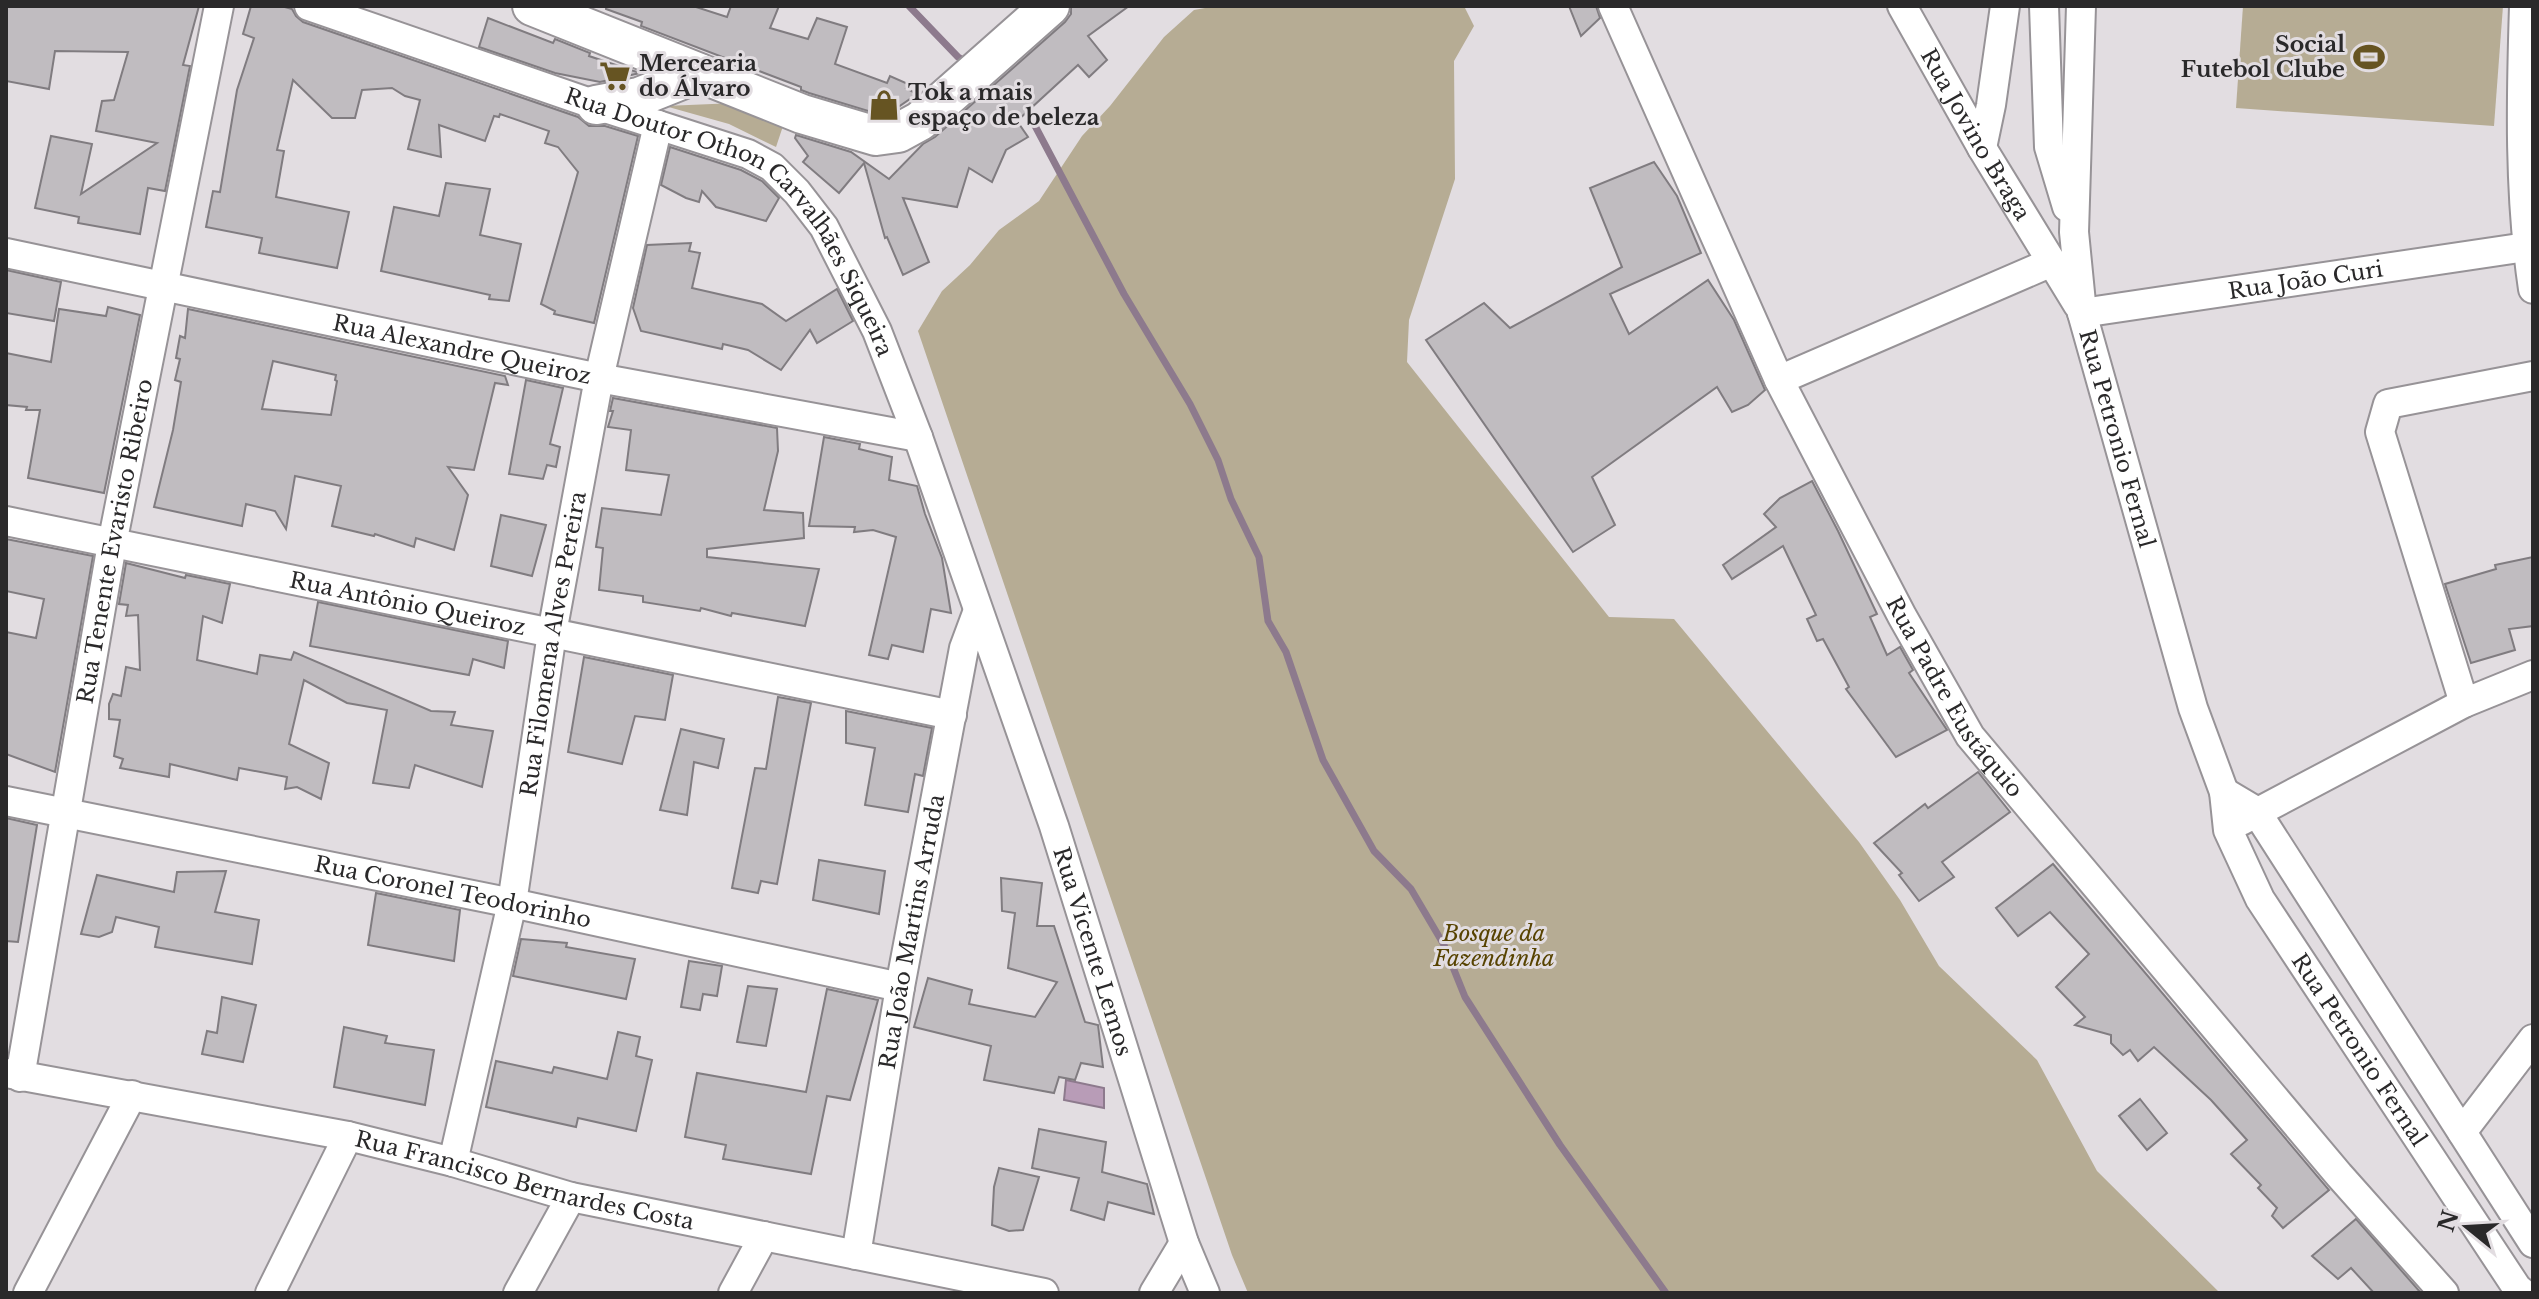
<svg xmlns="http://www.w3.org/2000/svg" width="2539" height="1299" font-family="'Libre Baskerville',serif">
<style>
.green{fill:#b6ac94}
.water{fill:#b89cb7;stroke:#8d7a8d;stroke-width:2}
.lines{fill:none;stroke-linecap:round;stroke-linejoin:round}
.stream{stroke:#8d7a8d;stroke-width:7}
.building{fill:#c0bcc0;stroke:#807c80;stroke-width:2;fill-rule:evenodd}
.street-casing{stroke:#979397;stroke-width:32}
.secondary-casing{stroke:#979397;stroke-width:42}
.street{stroke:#fff;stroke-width:28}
.secondary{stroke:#fff;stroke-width:38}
.labels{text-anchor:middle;stroke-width:6;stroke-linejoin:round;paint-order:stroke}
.poi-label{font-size:22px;font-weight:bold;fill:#2a292a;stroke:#e2dde1;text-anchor:start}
.street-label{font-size:22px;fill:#2a292a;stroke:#e2dde1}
.park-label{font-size:22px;font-style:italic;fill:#574301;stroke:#e2dde1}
</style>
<rect width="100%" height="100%" fill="#e2dde1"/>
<g class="green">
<path d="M 1216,6 L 1464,6 L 1474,26 L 1454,61 L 1455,179 L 1409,320 L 1407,362 L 1609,617 L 1674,619 L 1859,842 L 1900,900 L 1939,966 L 2037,1060 L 2097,1171 L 2220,1293 L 1248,1293 L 1232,1255 L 918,331 L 942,291 L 970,265 L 999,230 L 1039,201 L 1082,136 L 1110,106 L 1164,37 L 1194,10 Z"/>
<path d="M 2243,6 L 2503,6 L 2494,126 L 2236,108 Z"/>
<path d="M 736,103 L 784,123 L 776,147 L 729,124 L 665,106 Z"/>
</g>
<path class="water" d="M 1066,1080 L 1104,1088 L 1104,1108 L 1064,1100 Z"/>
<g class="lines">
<g class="stream">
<path d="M 909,6 L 958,57 L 966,62"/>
<path d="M 1024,105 L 1124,294 L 1190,404 L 1218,460 L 1231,499 L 1259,557 L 1268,621 L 1286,652 L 1323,760 L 1374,851 L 1411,889 L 1444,945 L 1465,997 L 1560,1145 L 1666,1293"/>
</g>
</g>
<g class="building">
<path d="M 6,6 L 199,6 L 183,65 L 190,66 L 165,191 L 148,188 L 140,234 L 78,223 L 79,217 L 35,208 L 51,136 L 92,144 L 81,194 L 157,143 L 96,131 L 102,101 L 114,100 L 128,52 L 55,51 L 49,89 L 6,81 Z"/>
<path d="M 251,6 L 281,6 L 292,9 L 296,16 L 303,22 L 578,117 L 589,126 L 605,126 L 638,136 L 594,323 L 554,314 L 555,311 L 541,304 L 578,172 L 558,147 L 545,143 L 549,131 L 500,114 L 499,117 L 494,116 L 485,141 L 439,125 L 441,157 L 408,149 L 420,100 L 405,96 L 392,88 L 362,90 L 355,118 L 332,118 L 293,80 L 277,150 L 284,151 L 276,197 L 349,212 L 337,268 L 259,253 L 262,238 L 206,227 L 213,191 L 220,192 L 237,90 L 254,38 L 243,34 Z"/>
<path d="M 606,6 L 693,6 L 727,17 L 731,6 L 779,6 L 770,28 L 808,39 L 817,18 L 847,27 L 835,64 L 887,83 L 890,76 L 908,84 L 906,88 L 917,94 L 891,112 L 878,114 L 809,93 L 801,90 L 801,87 L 641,26 L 642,22 L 606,9 Z"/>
<path d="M 1071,6 L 1129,6 L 1088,36 L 1107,60 L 1089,77 L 1078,65 L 1017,121 L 1028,137 L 1006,150 L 992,182 L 969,168 L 957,207 L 903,198 L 929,262 L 903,275 L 887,237 L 885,238 L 864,163 L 839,193 L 803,162 L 808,156 L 795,138 L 796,135 L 851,152 L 889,179 L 923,144 L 935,137 L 1065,22 L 1071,14 Z"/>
<path d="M 1569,6 L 1596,6 L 1600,18 L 1581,36 Z"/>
<path d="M 488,18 L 553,43 L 555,39 L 590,53 L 589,56 L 640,73 L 600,82 L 555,73 L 479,47 Z"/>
<path d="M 670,147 L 741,170 L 762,181 L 779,198 L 766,221 L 716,207 L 702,191 L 699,202 L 686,198 L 661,185 Z"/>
<path d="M 1654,162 L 1677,196 L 1701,253 L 1610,294 L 1629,334 L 1708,280 L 1734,320 L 1765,390 L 1748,405 L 1732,412 L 1717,387 L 1592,477 L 1615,525 L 1573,552 L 1426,340 L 1484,303 L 1510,328 L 1622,267 L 1590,188 Z"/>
<path d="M 446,183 L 490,189 L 480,235 L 521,244 L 509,301 L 489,299 L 490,295 L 381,271 L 394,207 L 439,216 Z"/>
<path d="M 691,243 L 689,251 L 700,253 L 692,288 L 762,304 L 786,321 L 837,289 L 853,321 L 817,343 L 810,330 L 781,370 L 748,350 L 723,344 L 722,349 L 641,331 L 633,308 L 647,245 Z"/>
<path d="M 6,270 L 61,282 L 54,321 L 6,313 Z"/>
<path d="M 108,307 L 140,315 L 104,493 L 28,478 L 40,410 L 26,410 L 27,407 L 6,405 L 6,353 L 51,362 L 59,309 L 106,316 Z"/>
<path d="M 188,309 L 505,376 L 508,385 L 495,383 L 474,470 L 448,467 L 468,495 L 454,550 L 416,538 L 414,547 L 375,534 L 374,536 L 332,526 L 341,486 L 295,476 L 286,529 L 275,511 L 246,504 L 242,526 L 154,507 L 173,430 L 181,382 L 175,380 L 180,359 L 176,358 L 180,336 L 185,338 ZM 273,361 L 336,375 L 335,380 L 337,381 L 331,415 L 262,409 Z"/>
<path d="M 526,380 L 563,388 L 550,444 L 560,447 L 556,467 L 547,465 L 543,479 L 509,474 Z"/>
<path d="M 613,398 L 777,428 L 778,451 L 764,510 L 803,513 L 804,538 L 707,549 L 707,557 L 819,569 L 805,626 L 732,613 L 731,616 L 701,608 L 700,611 L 643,602 L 643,596 L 599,590 L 603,548 L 596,547 L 602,508 L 661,515 L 669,475 L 626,470 L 631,430 L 608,427 L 613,411 L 610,411 Z"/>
<path d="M 824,437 L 860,444 L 859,449 L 892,457 L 889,480 L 917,486 L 925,514 L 942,558 L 951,613 L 931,609 L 923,652 L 892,645 L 888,659 L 869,655 L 896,537 L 873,530 L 854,532 L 855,527 L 809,526 Z"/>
<path d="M 1812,481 L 1838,531 L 1877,614 L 1870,617 L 1887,655 L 1900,647 L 1913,670 L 1909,673 L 1947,730 L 1896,757 L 1846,689 L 1849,687 L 1823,639 L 1817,641 L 1807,619 L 1816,615 L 1783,546 L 1732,579 L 1723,565 L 1776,527 L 1764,514 L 1780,498 Z"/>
<path d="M 501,515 L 546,525 L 532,576 L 491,566 Z"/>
<path d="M 6,539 L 93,556 L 55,772 L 6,754 L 6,632 L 36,638 L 44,599 L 6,591 Z"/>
<path d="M 2533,557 L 2533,626 L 2509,629 L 2515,650 L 2471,663 L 2445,584 L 2496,569 L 2495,565 Z"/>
<path d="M 126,563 L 185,578 L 186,575 L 230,584 L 222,623 L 203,616 L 197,660 L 257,674 L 260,655 L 291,660 L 294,652 L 431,711 L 455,712 L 451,725 L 493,731 L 482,787 L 415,765 L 409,788 L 373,783 L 387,710 L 347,703 L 304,680 L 289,744 L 329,763 L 321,799 L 297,787 L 285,789 L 287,777 L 239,768 L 237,780 L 170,764 L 169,777 L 120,768 L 123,759 L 114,756 L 120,720 L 109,719 L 109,704 L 113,694 L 121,696 L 126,667 L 140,670 L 138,615 L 126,616 L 128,605 L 119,604 Z"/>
<path d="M 318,602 L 508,641 L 504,668 L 473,659 L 469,675 L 310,646 Z"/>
<path d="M 584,657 L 673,675 L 665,720 L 635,716 L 622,764 L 568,752 Z"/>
<path d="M 778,697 L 811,703 L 777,884 L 761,881 L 758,893 L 732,888 L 755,768 L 766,769 Z"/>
<path d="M 846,711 L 932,728 L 923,776 L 915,774 L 908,812 L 865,805 L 875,748 L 846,743 Z"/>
<path d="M 681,729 L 724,739 L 718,768 L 694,762 L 687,815 L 660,810 Z"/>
<path d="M 1978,772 L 2010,812 L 1942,862 L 1954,877 L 1919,901 L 1899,875 L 1902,873 L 1874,843 L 1925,804 L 1928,808 Z"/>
<path d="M 6,818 L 37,825 L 18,942 L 6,941 Z"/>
<path d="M 819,860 L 885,871 L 879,914 L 813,900 Z"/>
<path d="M 2053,864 L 2329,1190 L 2283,1228 L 2272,1216 L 2277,1208 L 2258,1188 L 2261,1185 L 2231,1154 L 2247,1140 L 2211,1100 L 2154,1047 L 2138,1061 L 2130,1050 L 2123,1055 L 2111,1043 L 2111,1035 L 2075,1025 L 2085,1017 L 2056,987 L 2089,954 L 2050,912 L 2018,936 L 1996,908 Z"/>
<path d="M 226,871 L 215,912 L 259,920 L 252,964 L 155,947 L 159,927 L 116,917 L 112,932 L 99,937 L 81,934 L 97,875 L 174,892 L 177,872 Z"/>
<path d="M 1001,878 L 1042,883 L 1037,926 L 1054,926 L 1085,1022 L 1098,1025 L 1103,1067 L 1081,1063 L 1075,1080 L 1059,1077 L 1054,1093 L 984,1080 L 991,1046 L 914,1027 L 928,978 L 972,990 L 969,1004 L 1035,1017 L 1057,982 L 1008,968 L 1015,913 L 1002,911 Z"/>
<path d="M 376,893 L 460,910 L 454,961 L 368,945 Z"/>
<path d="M 521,939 L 567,943 L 566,947 L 635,959 L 626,999 L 513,976 Z"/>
<path d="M 689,961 L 722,966 L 717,996 L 703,994 L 700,1010 L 681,1007 Z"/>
<path d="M 748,986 L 777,989 L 766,1046 L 737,1042 Z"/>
<path d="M 827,989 L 878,1000 L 850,1100 L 827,1096 L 811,1174 L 723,1159 L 726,1145 L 685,1137 L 697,1073 L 806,1092 Z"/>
<path d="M 222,997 L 256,1005 L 243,1062 L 202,1054 L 207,1031 L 217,1033 Z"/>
<path d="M 344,1027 L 387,1036 L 385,1043 L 434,1050 L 425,1105 L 334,1087 Z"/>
<path d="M 618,1032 L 640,1037 L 636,1056 L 652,1060 L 636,1131 L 578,1118 L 576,1127 L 486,1107 L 496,1061 L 552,1073 L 554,1067 L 607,1079 Z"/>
<path d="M 2140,1099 L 2167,1133 L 2147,1150 L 2119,1116 Z"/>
<path d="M 1039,1129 L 1106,1142 L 1102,1172 L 1147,1184 L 1154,1214 L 1108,1202 L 1104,1220 L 1071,1210 L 1079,1178 L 1032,1168 Z"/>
<path d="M 999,1168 L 1039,1177 L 1023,1230 L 1009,1231 L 992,1225 L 994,1187 Z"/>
<path d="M 2356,1219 L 2421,1293 L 2374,1293 L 2351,1268 L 2338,1279 L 2312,1256 Z"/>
</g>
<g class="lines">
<defs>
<g id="street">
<path id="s1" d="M 309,6 L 596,105 L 748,154 L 772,167 L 797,192 L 824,227 L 877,331 L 918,437 L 1054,826 L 1184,1243 L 1205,1293"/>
<path id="s2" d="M 1613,6 L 1779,380 L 1902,616 L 1970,736 L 2339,1175 L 2444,1293"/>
<path id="s3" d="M 1902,6 L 1982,148 L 2078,305"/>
<path d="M 2044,6 L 2049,147 L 2067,207"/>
<path id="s4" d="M 2081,6 L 2074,232 L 2082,313 L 2193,708 L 2224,792 L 2228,830 L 2260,899 L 2517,1288 L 2523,1293"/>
<path d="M 2524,6 C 2521,101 2519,194 2533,289"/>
<path d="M 1982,148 L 1991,105 L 2005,6"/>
<path id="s5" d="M 6,253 L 599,378 L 918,437"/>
<path id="s6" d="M 2082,313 L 2533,246"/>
<path d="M 1779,380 L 2052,262"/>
<path id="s7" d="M 6,521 L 952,715"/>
<path d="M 2464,703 L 2380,432 L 2388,404 L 2533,376"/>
<path d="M 2224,792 L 2256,811 L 2533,1243"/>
<path id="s8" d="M 6,801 L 512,903 L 900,987"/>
<path d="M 2241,821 L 2464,703 L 2533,675"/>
<path id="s9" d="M 6,1073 L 348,1136 L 453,1162 L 571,1197 L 1044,1293"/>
<path id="s10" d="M 20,1077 L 112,544 L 219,6"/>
<path d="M 2462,1132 L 2533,1039"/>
<path id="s11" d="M 453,1162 L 512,903 L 552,633 L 599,378 L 658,125"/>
<path id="s12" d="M 856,1255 L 900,987 L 964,648 L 977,613"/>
<path d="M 28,1293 L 132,1095"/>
<path d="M 270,1293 L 348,1136"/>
<path d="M 518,1293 L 571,1197"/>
<path d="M 733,1293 L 764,1236"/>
<path d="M 1154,1293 L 1184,1243"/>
</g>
<g id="secondary">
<path d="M 532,6 L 802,114 L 876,136 L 898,133 L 920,121 L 1050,6"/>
<path d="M 596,105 L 639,97 L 699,73"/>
</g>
</defs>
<use href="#street" class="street-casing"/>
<use href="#secondary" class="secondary-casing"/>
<use href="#street" class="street"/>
<use href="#secondary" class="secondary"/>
</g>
<defs>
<symbol id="stadium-bare" viewBox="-9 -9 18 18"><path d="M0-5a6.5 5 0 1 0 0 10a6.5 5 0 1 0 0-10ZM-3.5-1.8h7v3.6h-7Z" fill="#665422" stroke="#e2dde1" stroke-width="2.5" paint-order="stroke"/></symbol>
<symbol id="supermarket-bare" viewBox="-9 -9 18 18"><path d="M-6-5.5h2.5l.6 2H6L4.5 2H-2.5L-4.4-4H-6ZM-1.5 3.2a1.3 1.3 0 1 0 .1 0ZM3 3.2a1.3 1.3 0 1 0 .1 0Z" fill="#665422" stroke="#e2dde1" stroke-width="2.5" paint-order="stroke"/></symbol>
<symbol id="shop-bare" viewBox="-9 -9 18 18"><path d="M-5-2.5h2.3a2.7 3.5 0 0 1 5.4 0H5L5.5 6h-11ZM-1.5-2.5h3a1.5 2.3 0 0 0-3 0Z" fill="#665422" stroke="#e2dde1" stroke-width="2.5" paint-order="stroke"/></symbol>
</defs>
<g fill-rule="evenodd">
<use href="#stadium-bare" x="2347" y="35" width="44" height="44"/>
<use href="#supermarket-bare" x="593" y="54" width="44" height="44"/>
<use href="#shop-bare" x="862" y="83" width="44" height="44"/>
</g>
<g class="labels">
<g class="poi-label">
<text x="2345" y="52" text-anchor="end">Social<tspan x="2345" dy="25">Futebol Clube</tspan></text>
<text x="639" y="71">Mercearia<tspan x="639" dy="25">do Álvaro</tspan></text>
<text x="908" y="100">Tok a mais<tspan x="908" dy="25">espaço de beleza</tspan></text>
</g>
<g class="street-label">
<text dy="8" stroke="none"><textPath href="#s3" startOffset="148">Rua Jovino Braga</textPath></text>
<text dy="8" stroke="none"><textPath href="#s1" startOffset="492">Rua Doutor Othon Carvalhães Siqueira</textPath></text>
<text dy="8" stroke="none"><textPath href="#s6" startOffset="226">Rua João Curi</textPath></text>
<text dy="8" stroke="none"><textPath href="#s5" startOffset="466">Rua Alexandre Queiroz</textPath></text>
<text dy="8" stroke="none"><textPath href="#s4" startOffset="438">Rua Petronio Fernal</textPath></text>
<text dy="8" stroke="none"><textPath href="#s10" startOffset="544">Rua Tenente Evaristo Ribeiro</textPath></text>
<text dy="8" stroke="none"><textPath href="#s7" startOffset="410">Rua Antônio Queiroz</textPath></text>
<text dy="8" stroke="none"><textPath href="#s11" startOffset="528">Rua Filomena Alves Pereira</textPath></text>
<text dy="8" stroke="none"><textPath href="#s2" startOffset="772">Rua Padre Eustáquio</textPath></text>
<text dy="8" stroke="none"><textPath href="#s8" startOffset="456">Rua Coronel Teodorinho</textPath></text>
<text dy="8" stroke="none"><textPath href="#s12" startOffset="328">Rua João Martins Arruda</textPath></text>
<text dy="8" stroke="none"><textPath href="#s1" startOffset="1344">Rua Vicente Lemos</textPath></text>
<text dy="8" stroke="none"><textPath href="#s4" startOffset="1102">Rua Petronio Fernal</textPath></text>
<text dy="8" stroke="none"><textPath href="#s9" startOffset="530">Rua Francisco Bernardes Costa</textPath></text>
</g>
<g class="park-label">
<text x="1494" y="941">Bosque da<tspan x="1494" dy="25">Fazendinha</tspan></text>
</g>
</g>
<rect width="2539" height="1299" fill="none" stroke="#2a292a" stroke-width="16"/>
<g transform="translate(2467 1227) rotate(288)" stroke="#e2dde1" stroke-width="6" paint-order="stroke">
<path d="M0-6L14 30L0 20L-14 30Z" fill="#2a292a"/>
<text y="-12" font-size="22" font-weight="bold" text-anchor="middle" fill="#2a292a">N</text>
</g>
</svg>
